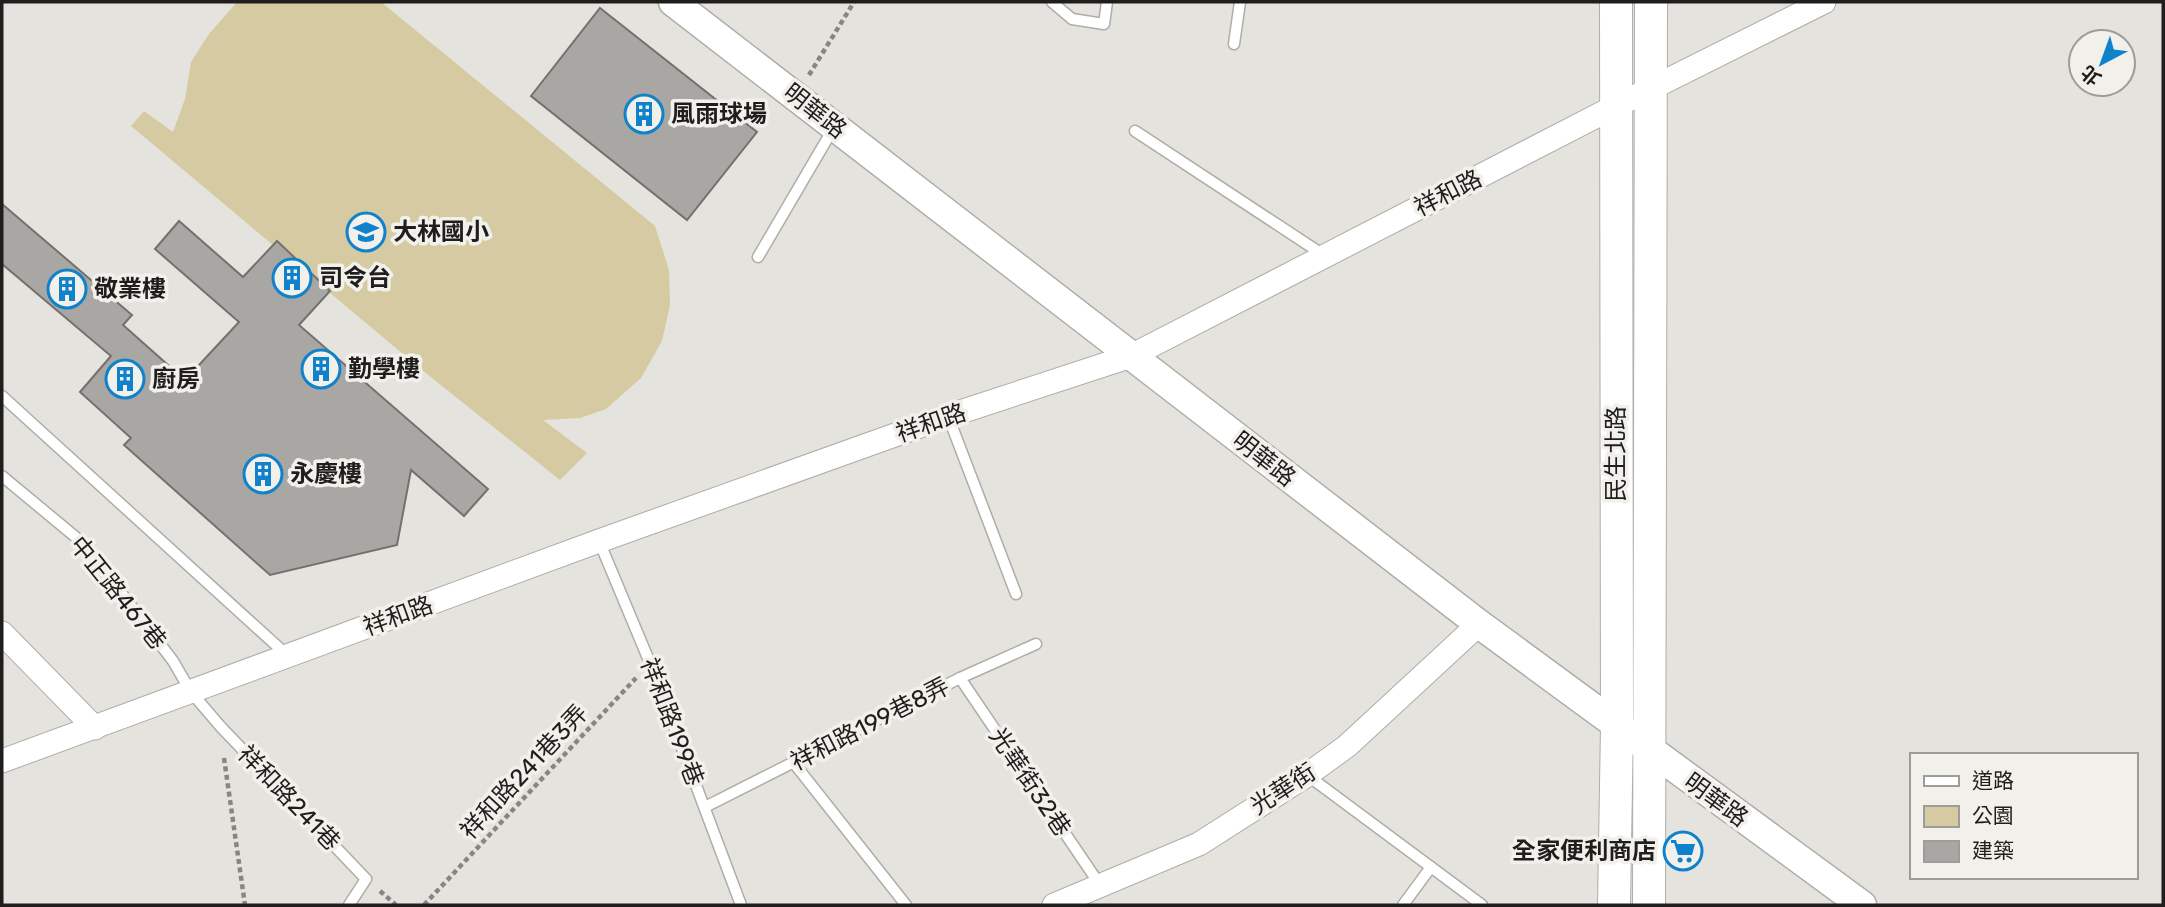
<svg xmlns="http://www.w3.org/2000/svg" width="2165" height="907" font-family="Rubik,'Noto Sans TC',sans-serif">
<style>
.green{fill:#d5caa1}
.building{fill:#a8a7a3;stroke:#72716d;stroke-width:2}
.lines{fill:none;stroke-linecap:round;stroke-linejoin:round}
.service-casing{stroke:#aeada8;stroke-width:13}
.minor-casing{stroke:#aeada8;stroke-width:25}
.tertiary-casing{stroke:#aeada8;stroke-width:31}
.secondary-casing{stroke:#aeada8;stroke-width:34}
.path{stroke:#878683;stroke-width:4.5;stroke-dasharray:5 3.5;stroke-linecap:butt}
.service{stroke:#fff;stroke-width:10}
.minor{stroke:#fff;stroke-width:23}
.tertiary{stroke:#fff;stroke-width:28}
.secondary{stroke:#fff;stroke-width:32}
.labels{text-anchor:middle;stroke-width:7;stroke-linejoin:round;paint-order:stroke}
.street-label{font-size:24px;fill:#1f1e1d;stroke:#f1f0eb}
.poi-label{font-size:24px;font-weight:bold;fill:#1f1e1d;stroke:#f1f0eb;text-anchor:start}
</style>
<rect width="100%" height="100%" fill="#e4e3de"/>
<path class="green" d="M 237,2 L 381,2 L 655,226 L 669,270 L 670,305 L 662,341 L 641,378 L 606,409 L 580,418 L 543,420 L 587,453 L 560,480 L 422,370 L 131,126 L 144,111 L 173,132 L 185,99 L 191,62 L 209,34 Z"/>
<g class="building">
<path d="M 600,8 L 757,132 L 687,220 L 531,96 Z"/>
<path d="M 2,204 L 132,315 L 123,325 L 185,380 L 239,322 L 155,249 L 179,221 L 243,277 L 277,241 L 330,291 L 299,325 L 488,489 L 464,516 L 411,470 L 397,545 L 270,575 L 124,445 L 131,438 L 80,392 L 111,356 L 2,264 Z"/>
</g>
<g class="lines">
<defs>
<g id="service">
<path d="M 1052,2 L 1072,19 L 1104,24 L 1107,2"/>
<path d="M 1234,44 L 1240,2"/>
<path d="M 1135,131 L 1325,256"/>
<path d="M 758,257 L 833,129"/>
<path d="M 2,396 L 288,656"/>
<path d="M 948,416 L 1016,594"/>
<path d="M 2,476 L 84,544 L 173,661 L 191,692 L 220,726 L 366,879 L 349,905"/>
<path d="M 599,541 L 650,663 L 741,905"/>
<path d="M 960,678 L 1100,885"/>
<path d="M 793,762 L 906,905"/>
<path d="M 1307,775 L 1482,905"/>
<path d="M 705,807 L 960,678 L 1036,644"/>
<path d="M 1403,905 L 1431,867"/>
</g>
<g id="minor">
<path d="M 2,633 L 95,728"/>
<path d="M 2,761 L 599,541 L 948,416 L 1131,356 L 1616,106 L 1824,2"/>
<path d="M 1054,905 L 1199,844 L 1307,775 L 1347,746 L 1479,624"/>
</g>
<path id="tertiary" d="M 673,2 L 1479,624 L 1862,905"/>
<g id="secondary">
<path d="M 1614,905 L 1617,726 L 1616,2"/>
<path d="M 1649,905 L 1651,2"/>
</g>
</defs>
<use href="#service" class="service-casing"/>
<use href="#minor" class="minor-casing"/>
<use href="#tertiary" class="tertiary-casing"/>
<use href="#secondary" class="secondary-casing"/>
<g class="path">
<path d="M 809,75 L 854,2"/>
<path d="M 224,758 L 245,905"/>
<path d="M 380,891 L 396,905"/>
<path d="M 424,905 L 636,678"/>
</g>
<use href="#service" class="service"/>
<use href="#minor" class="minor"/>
<use href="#tertiary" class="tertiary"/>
<use href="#secondary" class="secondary"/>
</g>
<defs>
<symbol id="building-ring" viewBox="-11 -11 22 22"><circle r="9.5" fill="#f1f0eb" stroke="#1081cb" stroke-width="1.5"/><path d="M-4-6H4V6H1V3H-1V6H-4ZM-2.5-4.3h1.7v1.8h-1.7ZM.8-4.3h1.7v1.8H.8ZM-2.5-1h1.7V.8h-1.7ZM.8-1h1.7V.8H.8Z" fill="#1081cb"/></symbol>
<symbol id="school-ring" viewBox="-11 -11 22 22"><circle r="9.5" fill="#f1f0eb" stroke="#1081cb" stroke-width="1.5"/><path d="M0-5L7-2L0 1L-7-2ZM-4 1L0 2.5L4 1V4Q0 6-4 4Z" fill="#1081cb"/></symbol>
<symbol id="supermarket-ring" viewBox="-11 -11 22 22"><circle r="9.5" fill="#f1f0eb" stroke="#1081cb" stroke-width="1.5"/><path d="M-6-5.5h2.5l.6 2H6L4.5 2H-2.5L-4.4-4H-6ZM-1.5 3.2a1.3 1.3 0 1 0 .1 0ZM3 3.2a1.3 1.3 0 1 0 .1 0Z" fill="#1081cb"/></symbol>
</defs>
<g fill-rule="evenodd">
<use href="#building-ring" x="622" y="92" width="44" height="44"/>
<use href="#school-ring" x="344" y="210" width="44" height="44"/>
<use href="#building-ring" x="270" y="256" width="44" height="44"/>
<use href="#building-ring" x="45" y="267" width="44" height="44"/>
<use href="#building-ring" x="299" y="347" width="44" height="44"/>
<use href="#building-ring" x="103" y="357" width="44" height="44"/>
<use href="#building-ring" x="241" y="452" width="44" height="44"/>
<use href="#supermarket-ring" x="1661" y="829" width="44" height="44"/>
</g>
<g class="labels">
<g class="street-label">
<text transform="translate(815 111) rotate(38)" y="8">明華路</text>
<text transform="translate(1448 193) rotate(-27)" y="8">祥和路</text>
<text transform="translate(931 423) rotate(-19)" y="8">祥和路</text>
<text transform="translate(1616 454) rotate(-90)" y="8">民生北路</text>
<text transform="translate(1264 459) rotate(38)" y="8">明華路</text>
<text transform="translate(118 593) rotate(51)" y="8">中正路467巷</text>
<text transform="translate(398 616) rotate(-20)" y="8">祥和路</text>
<text transform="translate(672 722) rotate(69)" y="8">祥和路199巷</text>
<text transform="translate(870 724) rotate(-27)" y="8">祥和路199巷8弄</text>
<text transform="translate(524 772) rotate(-47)" y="8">祥和路241巷3弄</text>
<text transform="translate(1030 782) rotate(56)" y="8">光華街32巷</text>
<text transform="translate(1283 789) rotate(-33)" y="8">光華街</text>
<text transform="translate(289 798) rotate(46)" y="8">祥和路241巷</text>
<text transform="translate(1716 800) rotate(36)" y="8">明華路</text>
</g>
<g class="poi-label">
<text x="671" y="122">風雨球場</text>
<text x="393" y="240">大林國小</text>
<text x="319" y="286">司令台</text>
<text x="94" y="297">敬業樓</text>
<text x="348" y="377">勤學樓</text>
<text x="152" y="387">廚房</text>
<text x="290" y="482">永慶樓</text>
<text x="1656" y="859" text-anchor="end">全家便利商店</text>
</g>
</g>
<rect width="2165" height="907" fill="none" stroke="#1f1e1d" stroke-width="7"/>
<rect x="1910" y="753" width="228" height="126" fill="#f1f0eb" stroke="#9d9c99" stroke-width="2"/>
<rect x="1924" y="776" width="35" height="10" fill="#ffffff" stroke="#9d9c99" stroke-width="2"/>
<text x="1972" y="788" font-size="21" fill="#1f1e1d">道路</text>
<rect x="1924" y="806" width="35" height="21" fill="#d5caa1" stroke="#9d9c99" stroke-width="2"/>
<text x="1972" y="823" font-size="21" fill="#1f1e1d">公園</text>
<rect x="1924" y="841" width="35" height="21" fill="#a8a7a3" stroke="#9d9c99" stroke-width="2"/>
<text x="1972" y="858" font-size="21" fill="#1f1e1d">建築</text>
<g transform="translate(2102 63) rotate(221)"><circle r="33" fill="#f1f0eb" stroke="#9d9c99" stroke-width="2"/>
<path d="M0-5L12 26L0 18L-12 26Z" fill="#1081cb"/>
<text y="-10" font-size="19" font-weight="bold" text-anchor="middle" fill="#1f1e1d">北</text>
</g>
</svg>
